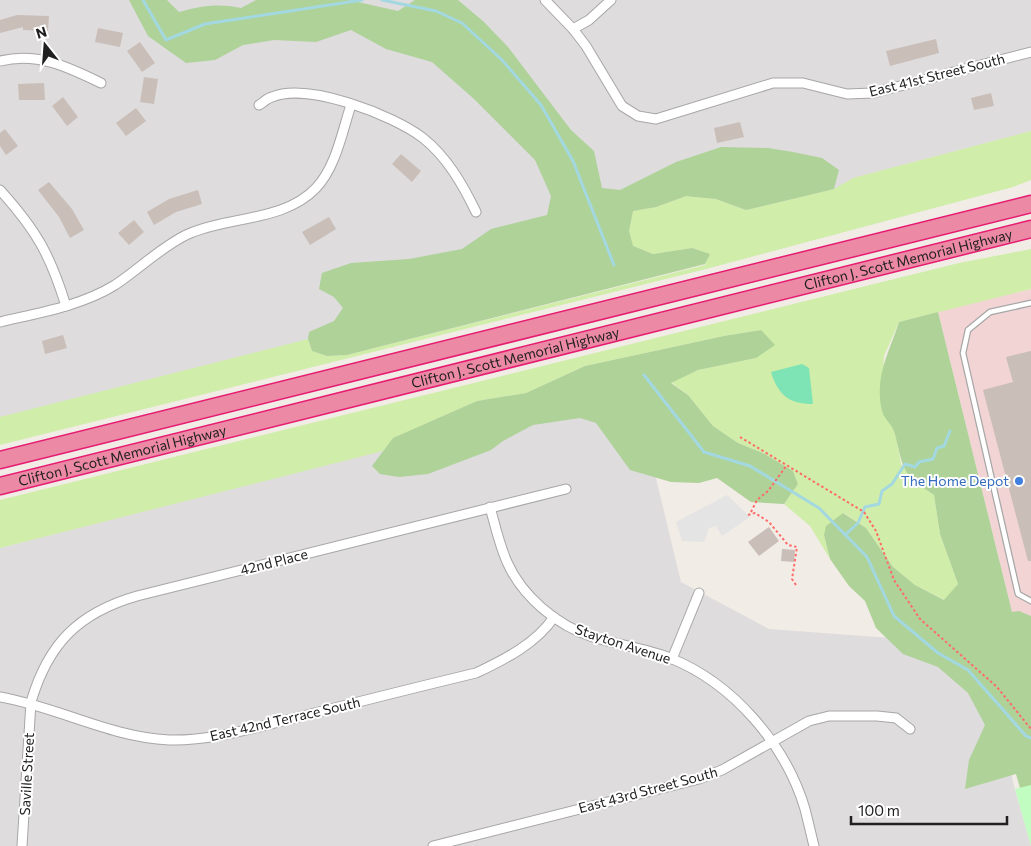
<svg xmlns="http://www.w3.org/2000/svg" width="1031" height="846" font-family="Commissioner,sans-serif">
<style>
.residential{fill:#dedcdd}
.commercial{fill:#f2d4d5}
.grass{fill:#d0eda9}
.forest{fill:#aed298}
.park{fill:#c1fcc1}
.pitch{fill:#7fe4b5}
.parking{fill:#e4e4e4}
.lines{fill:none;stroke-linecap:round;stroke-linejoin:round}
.stream{stroke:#a3d8e1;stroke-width:3}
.building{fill:#c9beb8}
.lane-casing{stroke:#a7a7a7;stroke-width:7}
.street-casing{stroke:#a7a7a7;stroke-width:11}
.highway-casing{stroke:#e51c71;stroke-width:19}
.path{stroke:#ff6b68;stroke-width:2;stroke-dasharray:2.5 2.5;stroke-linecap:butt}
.lane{stroke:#fff;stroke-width:4.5}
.street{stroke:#fff;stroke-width:9}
.highway{stroke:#ec89a4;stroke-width:16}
.shop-dot{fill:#3f7fe0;stroke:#fff;stroke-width:2}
.labels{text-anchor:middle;stroke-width:4;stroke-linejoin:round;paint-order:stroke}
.street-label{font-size:14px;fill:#202020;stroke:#fff}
.shop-label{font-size:14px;fill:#366cbe;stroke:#fff;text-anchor:end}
</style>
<rect width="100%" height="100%" fill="#f1ece5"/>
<g class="residential">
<path d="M 0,0 L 1031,0 L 1031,131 L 853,178 L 857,194 L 249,355 L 0,417 Z"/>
<path d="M 634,387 L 681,582 L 769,629 L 877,637 L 981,641 L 1014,786 L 1031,846 L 0,846 L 0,548 Z"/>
</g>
<path class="commercial" d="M 1031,289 L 1031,621 L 1012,612 L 938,312 Z"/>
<g class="grass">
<path d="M 1031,131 L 1031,180 L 1013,187 L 706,269 L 0,445 L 0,417 L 308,339 L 312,351 L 327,356 L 347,355 L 705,265 L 709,254 L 692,248 L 653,254 L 633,246 L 629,231 L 633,211 L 656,207 L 686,196 L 716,199 L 746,210 L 834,189 L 853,178 Z"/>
<path d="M 1031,249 L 1031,289 L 899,322 L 884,356 L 882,412 L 895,431 L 901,464 L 914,481 L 934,495 L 940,534 L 958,584 L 945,600 L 915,585 L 893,567 L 866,528 L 844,513 L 824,535 L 830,559 L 810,526 L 784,504 L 798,484 L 793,471 L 765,454 L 738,443 L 713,426 L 688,395 L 671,382 L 698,370 L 756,358 L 761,330 L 724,336 L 585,366 L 526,393 L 477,401 L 394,438 L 383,451 L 0,548 L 0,500 L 959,263 Z"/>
</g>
<g class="forest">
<path d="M 129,0 L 167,0 L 179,12 C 201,6 218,3 241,8 L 256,0 L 349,0 L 398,11 L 415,0 L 458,0 L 484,22 L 508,47 L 571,130 L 594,151 L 602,188 L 620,190 L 676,162 L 721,147 L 768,148 L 793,152 L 822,158 L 839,170 L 834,189 L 746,210 L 716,199 L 686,196 L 656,207 L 633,211 L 629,231 L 633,246 L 653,254 L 692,248 L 710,254 L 705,264 L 347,355 L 327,356 L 312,351 L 308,339 L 309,332 L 334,321 L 343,308 L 334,297 L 319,289 L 322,273 L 351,263 L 409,259 L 462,249 L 491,229 L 547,215 L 551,196 L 535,160 L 474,99 L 432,62 L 386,49 L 351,30 L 316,42 L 274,40 L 243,45 L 215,60 L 186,63 L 148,36 Z"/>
<path d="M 938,312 L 1012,612 L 1019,611 L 1031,616 L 1031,826 L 1016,774 L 965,789 L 969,760 L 985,725 L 968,693 L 938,667 L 903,654 L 876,628 L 865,601 L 849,586 L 830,559 L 824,535 L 826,526 L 843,513 L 866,528 L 893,567 L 915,585 L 944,600 L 958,584 L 940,534 L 934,495 C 901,473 904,471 895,434 C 893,425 884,419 882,411 C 874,377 889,353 899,322 Z"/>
<path d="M 761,330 L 775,345 L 756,358 L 698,370 L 671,383 L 688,395 L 713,426 L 738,443 L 765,454 L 793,471 L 798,484 L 784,504 L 751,502 L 717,478 L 699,483 L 671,482 L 630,470 L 596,423 L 580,418 L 533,425 L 503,441 L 491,450 L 428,474 L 399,477 L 380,474 L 372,466 L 393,438 L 477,401 L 526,393 L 585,366 L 724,336 Z"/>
</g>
<path class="park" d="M 1031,785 L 1031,846 L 1015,789 Z"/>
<path class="pitch" d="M 802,364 L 809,368 L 813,404 C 789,404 778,395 771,372 Z"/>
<path class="parking" d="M 727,495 L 750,517 L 722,536 L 716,526 L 709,528 L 704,542 L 682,541 L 676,522 Z"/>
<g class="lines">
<g class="stream">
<path d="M 143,0 L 166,40 L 205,24 L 362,0"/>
<path d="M 382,0 L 436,11 L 462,23 L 502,60 L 541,105 L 573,161 L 614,265"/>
<path d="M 644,375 L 704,452 L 750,466 L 819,508 L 867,557 L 894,616 L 938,653 L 968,670 L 1026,736 L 1031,738"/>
<path d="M 845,535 L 858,523 L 865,507 L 879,504 L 882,491 L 892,484 L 905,464 L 915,467 L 919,462 L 933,459 L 937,448 L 944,446 L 950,431"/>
</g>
</g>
<g class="building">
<path d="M 17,15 L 49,16 L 48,31 L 23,30 L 23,27 L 0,33 L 0,20 Z"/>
<path d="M 98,28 L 123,33 L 120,47 L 95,42 Z"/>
<path d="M 936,39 L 939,53 L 890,66 L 886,51 Z"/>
<path d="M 140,42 L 155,63 L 142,72 L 127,51 Z"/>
<path d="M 144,77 L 158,79 L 154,104 L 140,102 Z"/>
<path d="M 44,83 L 45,100 L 19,100 L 18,84 Z"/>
<path d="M 991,93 L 994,106 L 974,110 L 971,98 Z"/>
<path d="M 63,97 L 78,117 L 67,126 L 52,106 Z"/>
<path d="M 136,108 L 146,121 L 126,136 L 116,123 Z"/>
<path d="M 740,122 L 744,137 L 717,143 L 714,128 Z"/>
<path d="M 5,129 L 18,146 L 6,155 L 0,146 L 0,133 Z"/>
<path d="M 401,154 L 421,171 L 412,182 L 392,164 Z"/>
<path d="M 49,182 L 72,209 L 84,230 L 70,238 L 59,217 L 38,190 Z"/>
<path d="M 198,190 L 202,204 L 176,212 L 154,225 L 147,212 L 169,199 Z"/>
<path d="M 329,217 L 336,229 L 310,245 L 302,232 Z"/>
<path d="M 134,220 L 144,232 L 129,245 L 118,233 Z"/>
<path d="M 63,335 L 67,348 L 45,354 L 42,341 Z"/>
<path d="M 1031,351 L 1031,561 L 1028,561 L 983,390 L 1013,382 L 1006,357 Z"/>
<path d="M 769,527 L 779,541 L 759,556 L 748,542 Z"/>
<path d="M 782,549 L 795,550 L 794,562 L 781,561 Z"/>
</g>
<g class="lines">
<defs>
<path id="lane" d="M 1031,303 L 990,312 L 968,330 L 963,353 L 1018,594 L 1031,601"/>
<g id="street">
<path d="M 545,0 L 573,29 L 586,46 L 622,106 L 638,116 L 656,119 L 773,83 L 803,83 L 847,94 L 873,93 L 1031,52"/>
<path d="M 573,29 L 589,20 L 611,0"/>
<path d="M 0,61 C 38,52 68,67 101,83"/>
<path d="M 259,105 C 263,103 267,98 272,97 C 308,82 393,115 423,138 C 447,157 463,185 476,212"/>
<path d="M 0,190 C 36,230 50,254 66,306"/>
<path d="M 0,322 C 38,313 81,306 115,285 C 139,269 160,248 186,235 C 227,216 284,222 316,188 C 336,167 342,132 351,105"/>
<path d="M 490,507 C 495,525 499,544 507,562 C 522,596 557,626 593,637 C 618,645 645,648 670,658 C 733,683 786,745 805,809 C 808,821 811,834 814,846"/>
<path d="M 672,659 L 699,593"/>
<path d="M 0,697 C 58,707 109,737 169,740 C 213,741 256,727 299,717 C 358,702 417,687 476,673 C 504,660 537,643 554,617"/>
<path d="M 22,846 L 31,702 C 48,644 78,613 137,596 L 566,489"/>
<path d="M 433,846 L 699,779 L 722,770 L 809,721 L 829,716 L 877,716 L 896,718 L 910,729"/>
</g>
<g id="highway">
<path d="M 0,460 L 1031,204"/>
<path id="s1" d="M 0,486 L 1031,229"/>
</g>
</defs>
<use href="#lane" class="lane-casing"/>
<use href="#street" class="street-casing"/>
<use href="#highway" class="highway-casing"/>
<g class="path">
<path d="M 740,437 L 864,512 L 876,531 L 894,580 L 920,619 L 997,687 L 1031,729"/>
<path d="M 751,512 L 757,500 L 768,491 L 787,465"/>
<path d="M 748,515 L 755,513 L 769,522 L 788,545 L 797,547 L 792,579 L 796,585"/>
</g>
<use href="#lane" class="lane"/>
<use href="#street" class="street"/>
<use href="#highway" class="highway"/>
</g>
<circle class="shop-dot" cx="1019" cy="481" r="5"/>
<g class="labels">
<g class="street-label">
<text transform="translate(937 75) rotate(-14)" y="5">East 41st Street South</text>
<text dy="5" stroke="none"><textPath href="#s1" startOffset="936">Clifton J. Scott Memorial Highway</textPath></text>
<text dy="5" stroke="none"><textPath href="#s1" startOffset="531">Clifton J. Scott Memorial Highway</textPath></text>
<text dy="5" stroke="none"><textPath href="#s1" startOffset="126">Clifton J. Scott Memorial Highway</textPath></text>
<text transform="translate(274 562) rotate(-14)" y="5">42nd Place</text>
<text transform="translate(623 644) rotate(18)" y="5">Stayton Avenue</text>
<text transform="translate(285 719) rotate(-13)" y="5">East 42nd Terrace South</text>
<text transform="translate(27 774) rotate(-87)" y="5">Saville Street</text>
<text transform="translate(648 790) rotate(-15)" y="5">East 43rd Street South</text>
</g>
<g class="shop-label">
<text x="1009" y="486">The Home Depot</text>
</g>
</g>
<g transform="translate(45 45) rotate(343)" stroke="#ffffff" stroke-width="4" paint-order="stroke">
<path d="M0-4L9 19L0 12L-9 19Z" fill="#202020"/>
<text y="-8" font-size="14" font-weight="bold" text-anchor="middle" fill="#202020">N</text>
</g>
<path d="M851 816v8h156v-8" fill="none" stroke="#202020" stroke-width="2.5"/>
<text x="858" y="816" font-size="15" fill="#202020" stroke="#ffffff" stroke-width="4" paint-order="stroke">100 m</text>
</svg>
